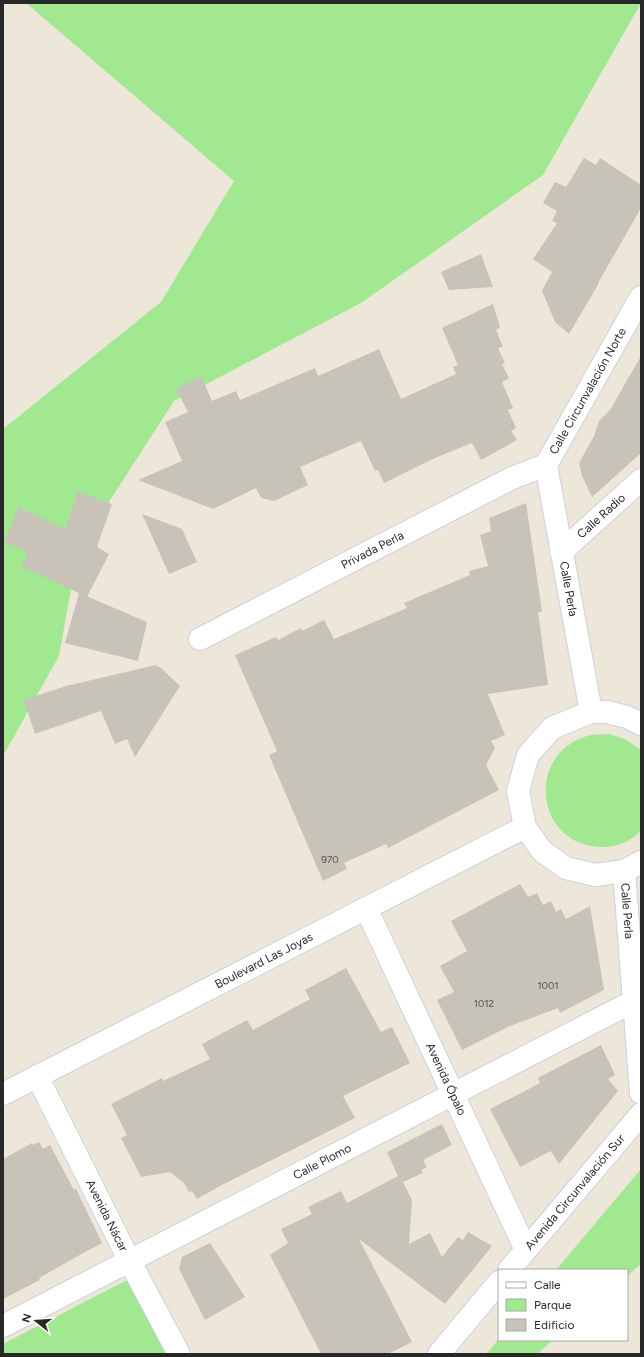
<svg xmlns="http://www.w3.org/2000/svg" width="644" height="1357" font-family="Figtree,sans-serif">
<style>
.green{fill:#a1e890}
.building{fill:#c7c3b8}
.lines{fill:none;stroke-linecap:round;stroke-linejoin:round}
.minor-casing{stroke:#cecfe3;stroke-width:24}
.minor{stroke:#fff;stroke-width:22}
.labels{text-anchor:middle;stroke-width:4;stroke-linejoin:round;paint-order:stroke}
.number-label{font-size:10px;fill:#504f4c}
.street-label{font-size:12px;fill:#282828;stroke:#fff}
</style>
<rect width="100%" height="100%" fill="#ece7d8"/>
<g class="green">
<path d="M 26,3 L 641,3 L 543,175 L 361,303 L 174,401 L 78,550 L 59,656 L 3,756 L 3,429 L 161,302 L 234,181 Z"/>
<path d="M 609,734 L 625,739 L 641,750 L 641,831 C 637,834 633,838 629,840 C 621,845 611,847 603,847 C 537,848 523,756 587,736 C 594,734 602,735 609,734 Z"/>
<path d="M 641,1169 L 641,1264 L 627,1276 L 627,1270 L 556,1270 Z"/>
<path d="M 127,1280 L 166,1354 L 3,1354 L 3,1344 Z"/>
<path d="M 499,1339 L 499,1340 L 553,1340 L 537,1354 L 486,1354 Z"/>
</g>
<g class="building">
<path d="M 584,158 L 596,165 L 600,158 L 641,185 L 641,208 L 598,283 L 599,283 L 569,334 L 555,322 L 542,291 L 552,272 L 533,259 L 557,223 L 552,221 L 557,211 L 543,203 L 555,182 L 566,187 Z"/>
<path d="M 481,254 L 493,287 L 449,290 L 441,272 Z"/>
<path d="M 493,304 L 500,327 L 496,330 L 503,347 L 498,348 L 505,363 L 502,364 L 509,378 L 502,382 L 513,408 L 508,410 L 516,428 L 511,431 L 517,440 L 481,460 L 472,443 L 435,458 L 384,483 L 378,470 L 375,471 L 361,441 L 300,467 L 308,485 L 274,501 L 261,498 L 256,488 L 213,509 L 138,480 L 182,461 L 165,422 L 188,412 L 176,389 L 201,376 L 212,401 L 236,391 L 240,400 L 315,368 L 318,376 L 379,349 L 401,399 L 456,374 L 453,367 L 458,365 L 442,328 Z"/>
<path d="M 641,356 L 641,453 L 592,497 L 582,476 L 579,463 L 594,436 L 599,421 L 610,410 Z"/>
<path d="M 78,492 L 112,504 L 97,547 L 109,554 L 87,597 L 21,566 L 28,553 L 4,541 L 19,507 L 65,529 Z"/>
<path d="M 526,503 L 542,612 L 538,612 L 548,685 L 488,694 L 505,735 L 491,741 L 495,748 L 486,765 L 499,790 L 388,848 L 386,844 L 344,863 L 347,869 L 323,881 L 269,755 L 277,751 L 235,655 L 276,637 L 278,640 L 301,628 L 302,631 L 324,620 L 334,639 L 407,608 L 404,603 L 470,575 L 469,571 L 488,566 L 480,535 L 491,531 L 489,518 Z"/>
<path d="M 142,514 L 182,529 L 197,562 L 169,574 Z"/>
<path d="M 79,593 L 147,622 L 138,661 L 65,643 Z"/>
<path d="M 156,665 L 161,668 L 180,686 L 135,757 L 127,739 L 115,744 L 101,711 L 35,734 L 24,700 L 66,686 Z"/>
<path d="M 520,884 L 528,897 L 537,893 L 543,905 L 551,901 L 556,912 L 561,909 L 566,919 L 590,906 L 604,990 L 560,1013 L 558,1008 L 510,1026 L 462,1050 L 437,1000 L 454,992 L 440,966 L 467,951 L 451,921 Z"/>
<path d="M 346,968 L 381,1032 L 392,1027 L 410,1063 L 343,1096 L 355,1118 L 222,1185 L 197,1199 L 192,1191 L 189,1192 L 184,1183 L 170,1172 L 141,1177 L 121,1138 L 127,1135 L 111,1104 L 162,1078 L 163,1081 L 210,1059 L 202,1044 L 247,1020 L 253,1030 L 310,999 L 305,990 Z"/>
<path d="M 601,1045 L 615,1075 L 608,1079 L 618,1091 L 559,1164 L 551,1151 L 520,1167 L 490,1109 L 540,1083 L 538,1078 Z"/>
<path d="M 442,1124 L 452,1145 L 423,1160 L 427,1167 L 421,1170 L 423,1173 L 403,1182 L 412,1200 L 409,1244 L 430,1233 L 442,1257 L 458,1237 L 463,1240 L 468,1232 L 492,1246 L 445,1304 L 359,1239 L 412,1342 L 388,1354 L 321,1354 L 270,1255 L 288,1243 L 281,1229 L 312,1214 L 308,1207 L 341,1191 L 347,1203 L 398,1176 L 387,1152 Z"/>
<path d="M 39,1142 L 43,1149 L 50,1145 L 74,1190 L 76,1189 L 102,1243 L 76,1257 L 39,1278 L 40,1280 L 3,1299 L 3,1159 L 32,1143 L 33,1145 Z"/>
<path d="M 210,1243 L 245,1297 L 205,1320 L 179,1269 L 182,1257 Z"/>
</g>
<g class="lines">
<defs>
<g id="minor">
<path id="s1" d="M 546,465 L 591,712"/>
<path id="s2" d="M 546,465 L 641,297"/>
<path id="s3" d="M 561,552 L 641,480"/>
<path id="s4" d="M 200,639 L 512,478 L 546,465"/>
<path d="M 641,724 L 627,717 L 607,712 L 591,712 L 552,728 L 528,755 L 518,791 L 525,827 L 542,851 L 566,868 L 595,875 L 624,871 L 641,862"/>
<path id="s5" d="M 624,871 L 641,1093"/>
<path id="s6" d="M 366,908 L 526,1250"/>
<path id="s7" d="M 37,1076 L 129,1260 L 179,1354"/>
<path id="s8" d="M 3,1094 L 525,827"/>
<path id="s9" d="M 509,1270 L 641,1114"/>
<path id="s10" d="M 3,1326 L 634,1001 L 641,997"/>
<path d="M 439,1354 L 499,1282"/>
</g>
</defs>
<use href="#minor" class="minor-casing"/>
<use href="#minor" class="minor"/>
</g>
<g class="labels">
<g class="number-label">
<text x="330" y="863">970</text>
<text x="548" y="989">1001</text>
<text x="484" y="1007">1012</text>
</g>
<g class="street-label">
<text dy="4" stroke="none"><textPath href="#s2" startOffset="85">Calle Circunvalación Norte</textPath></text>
<text dy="4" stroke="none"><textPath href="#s3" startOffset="54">Calle Radio</textPath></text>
<text dy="4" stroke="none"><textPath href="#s4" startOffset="194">Privada Perla</textPath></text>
<text dy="4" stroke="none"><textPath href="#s1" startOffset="126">Calle Perla</textPath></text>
<text dy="4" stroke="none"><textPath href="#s5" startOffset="40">Calle Perla</textPath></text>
<text dy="4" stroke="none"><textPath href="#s8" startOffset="293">Boulevard Las Joyas</textPath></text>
<text dy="4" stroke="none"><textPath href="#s6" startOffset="189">Avenida Ópalo</textPath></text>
<text dy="4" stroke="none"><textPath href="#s10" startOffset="359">Calle Plomo</textPath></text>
<text dy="4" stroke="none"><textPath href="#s9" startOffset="102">Avenida Circunvalación Sur</textPath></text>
<text dy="4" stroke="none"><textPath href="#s7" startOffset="156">Avenida Nácar</textPath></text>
</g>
</g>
<rect width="644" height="1357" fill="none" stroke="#282828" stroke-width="8"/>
<rect x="498" y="1269" width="130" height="72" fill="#ffffff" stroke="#a9a9a9"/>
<rect x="506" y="1282" width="20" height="6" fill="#ffffff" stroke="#a9a9a9"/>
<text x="534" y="1289" font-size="12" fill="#282828">Calle</text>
<rect x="506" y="1299" width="20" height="12" fill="#a1e890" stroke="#a9a9a9"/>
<text x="534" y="1309" font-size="12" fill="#282828">Parque</text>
<rect x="506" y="1319" width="20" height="12" fill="#c7c3b8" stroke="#a9a9a9"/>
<text x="534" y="1329" font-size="12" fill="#282828">Edificio</text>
<g transform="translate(36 1321) rotate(287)" stroke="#ffffff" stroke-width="3" paint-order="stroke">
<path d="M0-3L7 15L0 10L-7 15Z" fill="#282828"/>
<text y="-6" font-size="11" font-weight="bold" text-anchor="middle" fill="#282828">N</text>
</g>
</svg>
